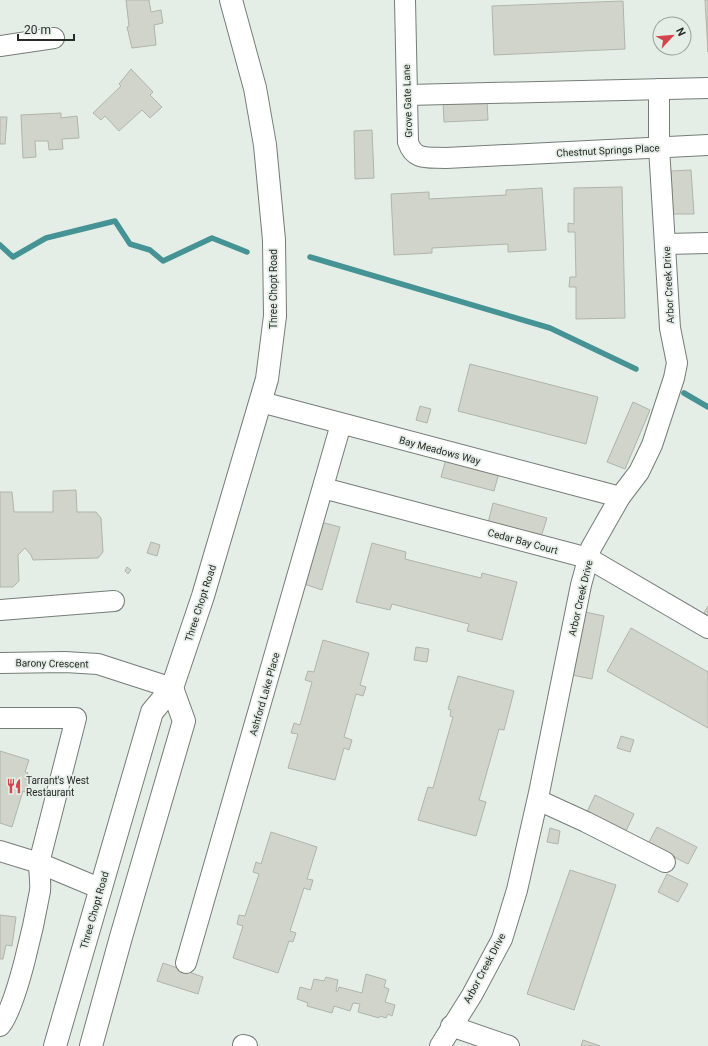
<svg xmlns="http://www.w3.org/2000/svg" width="708" height="1046" font-family="Roboto,sans-serif">
<style>
.lines{fill:none;stroke-linecap:round;stroke-linejoin:round}
.stream{stroke:#469396;stroke-width:5.5}
.building{fill:#d1d4ca;stroke:#b0b4aa}
.minor-casing{stroke:#757d76;stroke-width:22}
.major-casing{stroke:#757d76;stroke-width:24}
.minor{stroke:#fff;stroke-width:20}
.major{stroke:#fff;stroke-width:22}
.labels{text-anchor:middle;stroke-width:3.5;stroke-linejoin:round;paint-order:stroke}
.street-label{font-size:10px;fill:#272a27;stroke:#e5eee6}
.poi-label{font-size:10px;fill:#272a27;stroke:#e5eee6;text-anchor:start}
</style>
<rect width="100%" height="100%" fill="#e5eee6"/>
<g class="lines">
<g class="stream">
<path d="M 0,245 L 13,257 L 46,238 L 115,221 L 130,244 L 150,250 L 163,261 L 212,238 L 247,252"/>
<path d="M 310,257 L 550,328 L 636,369"/>
<path d="M 684,393 L 708,407"/>
</g>
</g>
<g class="building">
<path d="M 126,0 L 149,0 L 151,12 L 161,10 L 163,23 L 154,25 L 156,45 L 132,48 L 127,27 L 129,26 Z"/>
<path d="M 705,0 L 708,0 L 708,52 Z"/>
<path d="M 623,1 L 625,49 L 494,55 L 492,6 Z"/>
<path d="M 131,69 L 153,92 L 150,95 L 162,107 L 150,118 L 142,110 L 119,131 L 105,116 L 101,120 L 93,113 L 121,86 L 119,84 Z"/>
<path d="M 487,100 L 488,120 L 444,122 L 443,102 Z"/>
<path d="M 61,113 L 61,118 L 77,116 L 79,138 L 62,139 L 63,149 L 49,150 L 48,141 L 35,141 L 36,157 L 23,158 L 21,115 Z"/>
<path d="M 0,117 L 7,117 L 5,144 L 0,144 Z"/>
<path d="M 372,130 L 374,178 L 355,179 L 354,131 Z"/>
<path d="M 691,170 L 694,214 L 673,214 L 671,171 Z"/>
<path d="M 622,187 L 625,318 L 576,319 L 576,287 L 569,287 L 570,277 L 576,277 L 575,232 L 568,232 L 568,223 L 574,224 L 574,188 Z"/>
<path d="M 542,188 L 546,250 L 508,252 L 508,244 L 432,248 L 432,253 L 394,255 L 391,194 L 429,192 L 429,199 L 506,195 L 506,190 Z"/>
<path d="M 470,364 L 598,397 L 586,444 L 458,411 Z"/>
<path d="M 633,402 L 650,410 L 625,469 L 607,462 Z"/>
<path d="M 420,406 L 431,409 L 427,423 L 416,420 Z"/>
<path d="M 446,459 L 499,473 L 494,491 L 441,477 Z"/>
<path d="M 76,490 L 77,512 L 96,512 L 101,518 L 103,552 L 98,558 L 33,560 L 31,555 L 25,548 L 18,555 L 19,581 L 13,587 L 0,587 L 0,492 L 12,492 L 14,512 L 53,512 L 53,491 Z"/>
<path d="M 493,503 L 547,518 L 541,537 L 488,523 Z"/>
<path d="M 321,522 L 340,527 L 322,590 L 304,584 Z"/>
<path d="M 151,542 L 160,545 L 157,556 L 147,553 Z"/>
<path d="M 372,543 L 406,552 L 405,559 L 481,578 L 482,573 L 517,582 L 502,640 L 467,631 L 469,624 L 392,604 L 390,610 L 356,602 Z"/>
<path d="M 127,567 L 131,570 L 128,574 L 125,571 Z"/>
<path d="M 708,606 L 708,616 L 704,613 Z"/>
<path d="M 585,612 L 604,616 L 592,679 L 572,675 Z"/>
<path d="M 631,628 L 708,672 L 708,728 L 607,671 Z"/>
<path d="M 323,640 L 369,653 L 360,685 L 366,687 L 363,696 L 356,694 L 344,737 L 352,740 L 349,750 L 344,748 L 335,780 L 288,768 L 298,734 L 291,733 L 294,723 L 300,725 L 312,682 L 305,680 L 308,671 L 314,672 Z"/>
<path d="M 416,647 L 429,649 L 427,662 L 414,660 Z"/>
<path d="M 458,676 L 514,691 L 504,730 L 499,729 L 479,800 L 486,802 L 476,836 L 418,820 L 428,787 L 433,788 L 453,717 L 450,716 L 451,710 L 448,709 Z"/>
<path d="M 621,736 L 634,740 L 630,752 L 617,748 Z"/>
<path d="M 0,751 L 29,760 L 25,772 L 28,773 L 25,779 L 29,780 L 25,792 L 23,791 L 12,827 L 0,823 Z"/>
<path d="M 595,795 L 634,814 L 626,831 L 587,812 Z"/>
<path d="M 657,827 L 697,847 L 688,864 L 648,844 Z"/>
<path d="M 550,828 L 560,831 L 558,844 L 547,842 Z"/>
<path d="M 271,832 L 317,847 L 307,879 L 313,880 L 310,890 L 304,888 L 290,931 L 296,933 L 293,942 L 289,941 L 278,973 L 233,958 L 243,926 L 237,924 L 239,915 L 245,916 L 259,874 L 253,872 L 256,862 L 261,864 Z"/>
<path d="M 570,870 L 616,885 L 574,1010 L 527,994 Z"/>
<path d="M 667,874 L 688,884 L 678,902 L 658,892 Z"/>
<path d="M 0,915 L 16,917 L 12,946 L 6,945 L 3,959 L 0,959 Z"/>
<path d="M 163,963 L 203,977 L 198,994 L 157,981 Z"/>
<path d="M 366,974 L 386,980 L 384,987 L 389,989 L 385,1002 L 395,1005 L 392,1016 L 388,1014 L 386,1018 L 380,1016 L 379,1018 L 358,1012 L 360,1004 L 353,1003 L 350,1011 L 334,1006 L 332,1013 L 307,1006 L 308,1003 L 297,999 L 300,987 L 311,990 L 314,979 L 324,981 L 326,977 L 338,980 L 336,991 L 338,991 L 339,987 L 362,993 Z"/>
<path d="M 583,1040 L 600,1046 L 581,1046 Z"/>
</g>
<g class="lines">
<defs>
<g id="minor">
<path d="M 405,0 L 408,142 C 414,161 428,157 446,158 L 708,145"/>
<path d="M 0,46 L 54,38"/>
<path d="M 407,95 L 708,88"/>
<path d="M 666,244 L 708,243"/>
<path d="M 261,402 L 620,497"/>
<path d="M 323,488 L 588,558 L 708,628"/>
<path d="M 0,610 L 114,601"/>
<path d="M 0,663 L 65,662 L 98,664 L 172,688"/>
<path d="M 0,718 L 76,718 L 39,863 L 99,888"/>
<path d="M 538,800 L 586,822 L 665,862"/>
<path d="M 0,851 L 39,863 C 39,872 41,882 40,891 C 35,919 17,1006 0,1026"/>
<path d="M 186,963 L 341,424"/>
<path d="M 451,1026 L 509,1046"/>
<path d="M 243,1045 L 247,1046"/>
<path d="M 440,1046 L 472,995 L 502,939 L 517,890 L 539,793 L 581,585 L 591,548 L 620,497 L 639,472 L 652,445 L 674,378 L 677,363 L 670,328 L 659,147 L 659,89"/>
</g>
<g id="major">
<path d="M 55,1046 L 152,712 L 172,688 L 203,596 L 267,379 L 275,316 L 274,240 L 265,145 L 255,88 L 231,0"/>
<path d="M 91,1046 L 121,937 L 184,721 L 172,688"/>
</g>
</defs>
<use href="#minor" class="minor-casing"/>
<use href="#major" class="major-casing"/>
<use href="#minor" class="minor"/>
<use href="#major" class="major"/>
</g>
<defs>
<symbol id="restaurant-bare" viewBox="-9 -9 18 18"><path d="M-5-6h1v4h1v-4h1v4h1v-4h1v5L-1.5 .5V6h-2V.5L-5-1ZM5-6V6H3V1.5H1.5Q1.5-4 5-6Z" fill="#d4444e" stroke="#e5eee6" stroke-width="2.5" paint-order="stroke"/></symbol>
</defs>
<g fill-rule="evenodd">
<use href="#restaurant-bare" x="3" y="775" width="22" height="22"/>
</g>
<g class="labels">
<g class="street-label">
<text transform="translate(407 101) rotate(-92)" y="4">Grove Gate Lane</text>
<text transform="translate(608 150) rotate(-3)" y="4">Chestnut Springs Place</text>
<text transform="translate(668 285) rotate(-93)" y="4">Arbor Creek Drive</text>
<text transform="translate(273 289) rotate(-90)" y="4">Three Chopt Road</text>
<text transform="translate(440 450) rotate(15)" y="4">Bay Meadows Way</text>
<text transform="translate(523 541) rotate(15)" y="4">Cedar Bay Court</text>
<text transform="translate(580 598) rotate(-77)" y="4">Arbor Creek Drive</text>
<text transform="translate(200 603) rotate(-72)" y="4">Three Chopt Road</text>
<text transform="translate(52 663) rotate(1)" y="4">Barony Crescent</text>
<text transform="translate(264 694) rotate(-74)" y="4">Ashford Lake Place</text>
<text transform="translate(94 910) rotate(-74)" y="4">Three Chopt Road</text>
<text transform="translate(484 968) rotate(-62)" y="4">Arbor Creek Drive</text>
</g>
<g class="poi-label">
<text x="26" y="784">Tarrant's West<tspan x="26" dy="12">Restaurant</tspan></text>
</g>
</g>
<g transform="translate(672 36) rotate(64)"><circle r="19" fill="#e5eee6" stroke="#99a09a"/>
<path d="M0-3L7 15L0 10L-7 15Z" fill="#d4444e"/>
<text y="-6" font-size="11" font-weight="bold" text-anchor="middle" fill="#272a27">N</text>
</g>
<path d="M18 34v6h56v-6" fill="none" stroke="#272a27" stroke-width="2"/>
<text x="24" y="34" font-size="12" fill="#272a27" stroke="#e5eee6" stroke-width="3" paint-order="stroke">20 m</text>
</svg>
